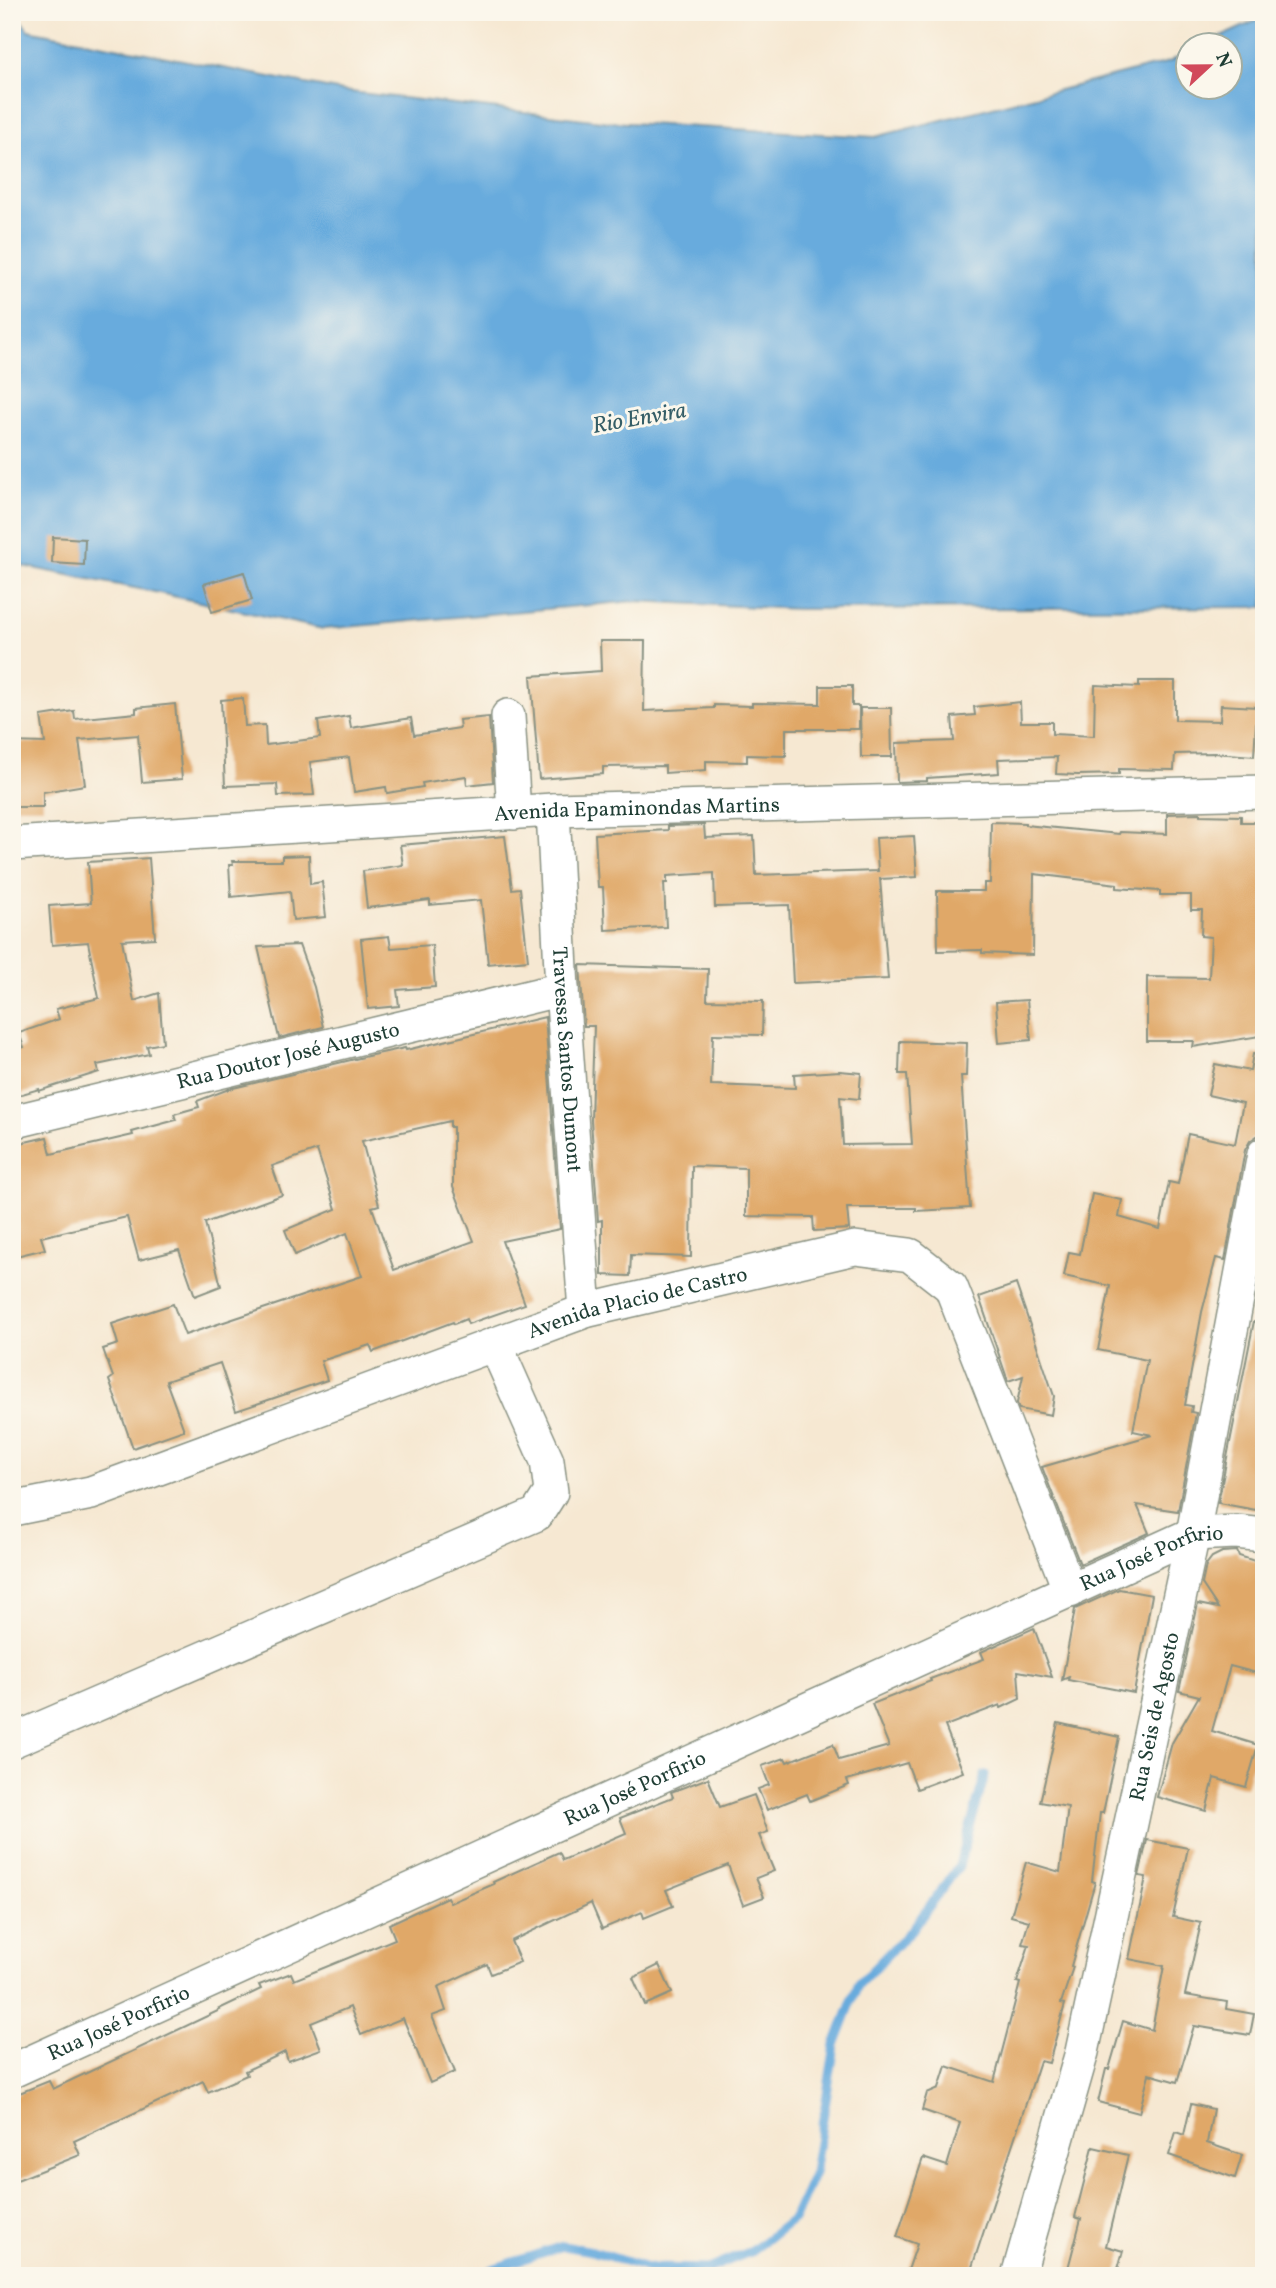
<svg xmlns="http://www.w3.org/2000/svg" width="1276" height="2288" font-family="Vollkorn,serif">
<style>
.water{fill:#68abdd;stroke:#447488;stroke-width:2}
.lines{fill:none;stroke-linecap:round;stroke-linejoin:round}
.stream{stroke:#68abdd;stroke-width:9}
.building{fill:#e0a867;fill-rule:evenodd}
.minor-casing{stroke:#8a9283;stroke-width:36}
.minor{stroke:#fff;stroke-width:33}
.labels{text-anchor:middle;stroke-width:6;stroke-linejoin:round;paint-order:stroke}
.street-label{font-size:21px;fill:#1f3d34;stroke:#fbf7ec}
.water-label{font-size:23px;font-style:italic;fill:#355e67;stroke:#fbf7ec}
</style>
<rect width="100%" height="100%" fill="#fbf7ec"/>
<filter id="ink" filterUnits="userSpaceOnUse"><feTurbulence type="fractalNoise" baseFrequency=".0143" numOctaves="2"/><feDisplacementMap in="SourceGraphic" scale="14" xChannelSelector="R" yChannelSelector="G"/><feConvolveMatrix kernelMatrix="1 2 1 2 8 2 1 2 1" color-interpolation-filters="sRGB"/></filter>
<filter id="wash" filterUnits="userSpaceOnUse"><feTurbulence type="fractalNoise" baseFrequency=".00686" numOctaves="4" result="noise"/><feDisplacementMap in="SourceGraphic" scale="28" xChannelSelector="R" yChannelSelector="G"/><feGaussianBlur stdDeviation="1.57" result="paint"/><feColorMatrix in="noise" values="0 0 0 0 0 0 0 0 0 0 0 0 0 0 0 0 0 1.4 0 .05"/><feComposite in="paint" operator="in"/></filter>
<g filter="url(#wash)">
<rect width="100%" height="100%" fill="#f6e8d2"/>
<path class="water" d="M 12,12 L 15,12 L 28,30 L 342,91 L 610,122 L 875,137 L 1169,62 L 1188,52 L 1188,88 L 1230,88 L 1230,46 L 1203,45 L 1264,17 L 1264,607 L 798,609 L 635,601 L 323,629 L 150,591 L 12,564 Z"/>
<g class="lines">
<path class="stream" d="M 485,2276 L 492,2269 L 563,2246 L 592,2251 L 647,2268 L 708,2269 L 752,2251 L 794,2218 L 814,2173 L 835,2045 L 858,1985 L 914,1927 L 959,1866 L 985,1775"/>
</g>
<g id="blocks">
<g class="building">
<path d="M 53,537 L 85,539 L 84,565 L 52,563 Z"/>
<path d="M 244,572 L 252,600 L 212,612 L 204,584 Z"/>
<path d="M 600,641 L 645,641 L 644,711 L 714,708 L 714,705 L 752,706 L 752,703 L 820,704 L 820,686 L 852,686 L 852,706 L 859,706 L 859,729 L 786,729 L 786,756 L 747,755 L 747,762 L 706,761 L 706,770 L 665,773 L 665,766 L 603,767 L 603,774 L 539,779 L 531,676 L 601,671 Z"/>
<path d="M 1139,681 L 1175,681 L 1175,720 L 1220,721 L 1221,705 L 1257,707 L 1254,756 L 1214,753 L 1175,754 L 1174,770 L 1119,769 L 1119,774 L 1078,775 L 1056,774 L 1057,757 L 998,759 L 999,773 L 927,778 L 927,781 L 897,782 L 896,743 L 954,741 L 952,717 L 975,715 L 974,707 L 1020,702 L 1021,722 L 1052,722 L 1052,734 L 1094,736 L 1095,685 L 1139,687 Z"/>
<path d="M 243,698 L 245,726 L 265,725 L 266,745 L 320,738 L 318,721 L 349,716 L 351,728 L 411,718 L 414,735 L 460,728 L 459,720 L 489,717 L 493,782 L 467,785 L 466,776 L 422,783 L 423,787 L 387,793 L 386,787 L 354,792 L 349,757 L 310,762 L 314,795 L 278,796 L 277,784 L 225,786 L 221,700 Z"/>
<path d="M 175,704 L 182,779 L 142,782 L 138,735 L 79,740 L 85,785 L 43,792 L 43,807 L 12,807 L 12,742 L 45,743 L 41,716 L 74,711 L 75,719 L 136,713 L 136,708 Z"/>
<path d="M 860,708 L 891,708 L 892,757 L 861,757 Z"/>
<path d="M 1200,813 L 1200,815 L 1241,816 L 1241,822 L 1264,822 L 1264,1005 L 1260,1036 L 1193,1047 L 1194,1041 L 1147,1041 L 1147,977 L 1209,978 L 1211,937 L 1201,936 L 1202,910 L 1191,910 L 1191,895 L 1160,895 L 1160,891 L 1117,888 L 1117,884 L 1034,874 L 1033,955 L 982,953 L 982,950 L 938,951 L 937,891 L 984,891 L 984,883 L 990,883 L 991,822 L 1025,823 L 1025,825 L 1119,834 L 1120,832 L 1167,834 L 1167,814 Z"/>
<path d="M 704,825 L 705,838 L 754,836 L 756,875 L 878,871 L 876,838 L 914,836 L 917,877 L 880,879 L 888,979 L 793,983 L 789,905 L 715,907 L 714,873 L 667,876 L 667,883 L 664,883 L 666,927 L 605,930 L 603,887 L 598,887 L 595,834 L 668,830 L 668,826 Z"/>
<path d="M 505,836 L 512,889 L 520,888 L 528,960 L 488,964 L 481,900 L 430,905 L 430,900 L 367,908 L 363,871 L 403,865 L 400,845 Z"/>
<path d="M 309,855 L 310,884 L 322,882 L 326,917 L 293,920 L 290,891 L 231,897 L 229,865 L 233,865 L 232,861 L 282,861 L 282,856 Z"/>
<path d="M 149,858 L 155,938 L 122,940 L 134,1001 L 159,993 L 163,1043 L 147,1046 L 149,1054 L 97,1065 L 99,1072 L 39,1091 L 39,1089 L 12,1097 L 12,1051 L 24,1047 L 19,1033 L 59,1019 L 56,1009 L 99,998 L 88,942 L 52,945 L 49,906 L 91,903 L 88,862 Z"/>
<path d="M 389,936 L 391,948 L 432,945 L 435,987 L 397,990 L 399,1006 L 368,1009 L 361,939 Z"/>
<path d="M 299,945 L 314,987 L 323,1027 L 279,1038 L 258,947 Z"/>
<path d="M 580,965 L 708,969 L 707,1000 L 763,1001 L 762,1035 L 713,1034 L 711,1085 L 795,1088 L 794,1074 L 840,1071 L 861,1073 L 859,1099 L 840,1097 L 843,1145 L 912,1144 L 907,1074 L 899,1074 L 900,1041 L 967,1043 L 966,1076 L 961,1076 L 970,1208 L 916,1211 L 916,1208 L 847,1208 L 849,1229 L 814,1231 L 813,1217 L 746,1216 L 746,1168 L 692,1166 L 691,1257 L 631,1255 L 630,1276 L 602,1275 L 602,1220 L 598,1221 L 591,1120 L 594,1026 L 584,1026 Z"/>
<path d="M 1027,1000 L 1031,1040 L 999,1043 L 996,1002 Z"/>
<path d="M 545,1017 L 560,1229 L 502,1241 L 525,1304 L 468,1324 L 466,1319 L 454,1324 L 453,1322 L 373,1352 L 370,1345 L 321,1361 L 327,1380 L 236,1411 L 220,1363 L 166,1381 L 184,1430 L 133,1448 L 109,1380 L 113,1377 L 103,1349 L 118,1344 L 112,1324 L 173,1304 L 185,1335 L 362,1276 L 347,1233 L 295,1255 L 285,1230 L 336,1209 L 317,1150 L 272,1166 L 282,1195 L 205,1223 L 221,1286 L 195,1296 L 179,1250 L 139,1260 L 127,1217 L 41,1237 L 45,1249 L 12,1257 L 12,1145 L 47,1137 L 51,1154 L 133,1135 L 132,1132 L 176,1120 L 174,1114 L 199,1107 L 197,1101 L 229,1089 L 372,1055 L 405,1048 L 406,1050 ZM 450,1121 L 450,1127 L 453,1127 L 453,1187 L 474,1241 L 394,1270 L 372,1207 L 379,1205 L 362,1141 Z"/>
<path d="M 1253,1054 L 1264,1055 L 1264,1135 L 1257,1136 L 1250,1141 L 1245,1150 L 1225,1260 L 1216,1258 L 1202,1312 L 1185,1405 L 1192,1406 L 1191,1412 L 1196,1413 L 1178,1511 L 1137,1505 L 1149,1533 L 1080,1564 L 1042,1467 L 1152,1435 L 1133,1431 L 1147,1360 L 1098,1350 L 1110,1286 L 1064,1276 L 1069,1252 L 1080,1254 L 1092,1194 L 1122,1200 L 1119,1217 L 1160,1229 L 1169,1182 L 1178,1184 L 1188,1134 L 1235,1144 L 1243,1103 L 1208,1095 L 1215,1064 L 1250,1071 Z"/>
<path d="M 1016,1284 L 1054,1396 L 1051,1415 L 1019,1409 L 1017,1403 L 1023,1376 L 1008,1381 L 979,1297 Z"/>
<path d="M 1254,1321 L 1264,1322 L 1264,1506 L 1257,1505 L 1256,1510 L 1218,1503 Z"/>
<path d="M 1237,1551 L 1239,1556 L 1264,1564 L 1264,1675 L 1230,1666 L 1212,1731 L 1258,1745 L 1246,1787 L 1214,1778 L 1206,1811 L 1157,1797 L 1172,1743 L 1199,1696 L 1179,1691 L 1198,1604 L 1218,1608 L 1202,1584 L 1206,1565 L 1212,1557 L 1222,1552 Z"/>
<path d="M 1119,1589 L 1152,1595 L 1134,1693 L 1068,1680 L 1069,1677 L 1062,1680 L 1075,1609 Z"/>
<path d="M 1034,1628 L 1052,1677 L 1018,1671 L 1020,1699 L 1001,1708 L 1000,1705 L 945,1726 L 963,1772 L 917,1789 L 907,1763 L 847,1780 L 849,1785 L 810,1801 L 807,1794 L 767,1810 L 758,1789 L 769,1785 L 762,1766 L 785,1758 L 787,1762 L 833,1744 L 839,1760 L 889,1746 L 872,1704 L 931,1681 L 930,1679 L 984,1659 L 981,1652 Z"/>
<path d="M 1058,1723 L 1119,1737 L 1103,1813 L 1100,1813 L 1092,1881 L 1095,1882 L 1071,1966 L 1073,1967 L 1061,2003 L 1065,2004 L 1049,2063 L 1040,2061 L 969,2276 L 906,2276 L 917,2244 L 897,2237 L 923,2158 L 947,2166 L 960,2123 L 922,2110 L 927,2093 L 939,2088 L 946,2066 L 994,2082 L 1020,1983 L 1017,1982 L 1029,1945 L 1022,1944 L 1029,1921 L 1011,1916 L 1026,1862 L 1060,1872 L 1068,1807 L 1040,1802 Z"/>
<path d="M 708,1778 L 720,1807 L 754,1795 L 768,1832 L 759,1835 L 774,1871 L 756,1878 L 764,1897 L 743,1905 L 728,1865 L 666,1890 L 673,1906 L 644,1918 L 642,1912 L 602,1929 L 591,1903 L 511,1941 L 520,1962 L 491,1974 L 487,1964 L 438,1987 L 446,2011 L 432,2016 L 455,2072 L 430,2083 L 403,2018 L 361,2035 L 350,2007 L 311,2023 L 321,2049 L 288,2061 L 285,2052 L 245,2071 L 247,2075 L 208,2092 L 203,2081 L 74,2141 L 80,2155 L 12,2182 L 12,2096 L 49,2081 L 53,2089 L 220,2010 L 219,2009 L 261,1989 L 259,1985 L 291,1973 L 294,1980 L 395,1939 L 389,1924 L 447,1897 L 450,1903 L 494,1884 L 493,1882 L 559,1852 L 563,1860 L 626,1833 L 620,1818 L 673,1797 L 671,1792 Z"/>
<path d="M 1147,1840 L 1188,1848 L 1173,1917 L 1201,1923 L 1185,1995 L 1227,2002 L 1226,2009 L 1254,2014 L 1250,2035 L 1194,2026 L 1177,2082 L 1149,2074 L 1139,2113 L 1098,2102 L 1106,2069 L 1109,2069 L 1123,2021 L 1152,2030 L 1164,1966 L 1129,1959 L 1146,1877 L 1139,1876 Z"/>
<path d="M 659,1965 L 672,1993 L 645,2005 L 633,1978 Z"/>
<path d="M 1191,2104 L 1213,2109 L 1207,2143 L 1242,2155 L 1235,2178 L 1169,2155 L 1176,2132 L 1184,2135 Z"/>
<path d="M 1093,2147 L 1128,2155 L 1106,2246 L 1123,2251 L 1116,2276 L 1066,2276 L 1081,2219 L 1075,2217 Z"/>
</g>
</g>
</g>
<g filter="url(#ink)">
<use href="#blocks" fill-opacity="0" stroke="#8a9283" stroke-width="2"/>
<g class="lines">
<defs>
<g id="minor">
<path d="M 508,716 L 514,813"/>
<path id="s1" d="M 553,810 L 562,989 L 585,1311"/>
<path id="s2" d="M 12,844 L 553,810 L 1264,792"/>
<path id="s3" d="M 12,1122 L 562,989"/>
<path id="s4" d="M 12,1509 L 91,1493 L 585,1311 L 855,1248 L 910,1255 L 951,1287 L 1070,1591"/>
<path d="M 12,1741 L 537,1514 L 551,1492 L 547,1461 L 495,1344"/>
<path id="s5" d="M 12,2071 L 1193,1534 L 1236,1532 L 1264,1535"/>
<path id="s6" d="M 1018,2276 L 1082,2052 L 1193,1534 L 1264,1154"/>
</g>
</defs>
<use href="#minor" class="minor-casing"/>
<use href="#minor" class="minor"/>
</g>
</g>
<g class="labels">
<g class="street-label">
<text dy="7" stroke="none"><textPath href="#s2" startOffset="626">Avenida Epaminondas Martins</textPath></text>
<text dy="7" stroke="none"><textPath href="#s3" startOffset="284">Rua Doutor José Augusto</textPath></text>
<text dy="7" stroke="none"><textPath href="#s1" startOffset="250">Travessa Santos Dumont</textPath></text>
<text dy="7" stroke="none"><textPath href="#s4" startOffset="660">Avenida Placio de Castro</textPath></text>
<text dy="7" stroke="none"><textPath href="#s5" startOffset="1251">Rua José Porfirio</textPath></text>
<text dy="7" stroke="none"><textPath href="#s6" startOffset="576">Rua Seis de Agosto</textPath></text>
<text dy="7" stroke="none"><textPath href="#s5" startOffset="684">Rua José Porfirio</textPath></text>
<text dy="7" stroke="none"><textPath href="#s5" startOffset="117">Rua José Porfirio</textPath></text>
</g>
<g class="water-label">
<text transform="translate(639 417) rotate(-10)" y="8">Rio Envira</text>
</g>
</g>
<rect width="1276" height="2288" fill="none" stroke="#fbf7ec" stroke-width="42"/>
<g transform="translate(1209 66) rotate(68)"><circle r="33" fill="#fbf7ec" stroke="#a3ada2" stroke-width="2"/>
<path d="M0-5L12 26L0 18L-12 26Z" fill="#d1495b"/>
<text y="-10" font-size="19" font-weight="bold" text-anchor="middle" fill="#1f3d34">N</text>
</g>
</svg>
